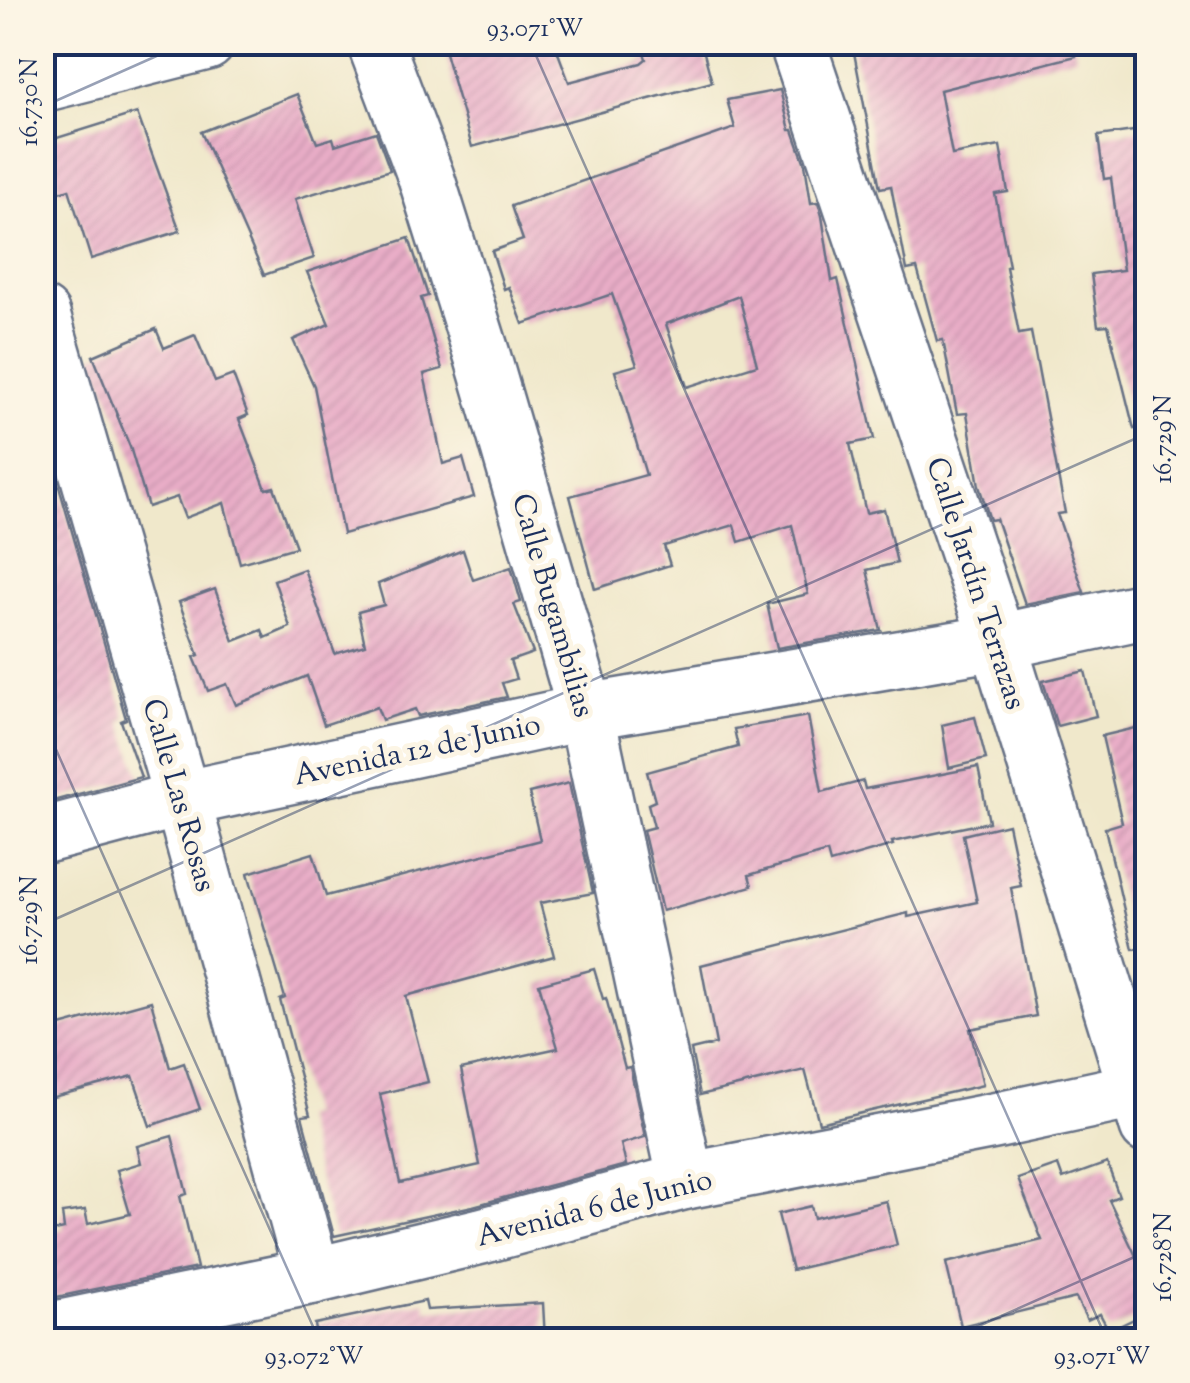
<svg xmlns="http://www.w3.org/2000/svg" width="1190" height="1383" font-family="'Sorts Mill Goudy',serif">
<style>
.building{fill:url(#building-hatch);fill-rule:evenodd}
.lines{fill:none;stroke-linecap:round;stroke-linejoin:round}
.minor-casing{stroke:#667084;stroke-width:60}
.minor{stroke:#fff;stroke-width:55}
.ticks{fill:none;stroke:#1b2f5e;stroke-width:2.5;stroke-opacity:0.45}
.labels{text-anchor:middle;stroke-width:10;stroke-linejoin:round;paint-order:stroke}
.street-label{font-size:30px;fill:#1b2f5e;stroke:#fcf5e5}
.neatline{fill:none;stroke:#1b2f5e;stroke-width:4}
.ticks-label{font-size:25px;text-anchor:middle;fill:#1b2f5e}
</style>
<defs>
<pattern id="building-hatch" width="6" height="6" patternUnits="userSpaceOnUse" patternTransform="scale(2.5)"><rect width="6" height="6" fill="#e9adc7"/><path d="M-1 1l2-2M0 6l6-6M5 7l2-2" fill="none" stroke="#c795ad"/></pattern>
</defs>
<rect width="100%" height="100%" fill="#fcf5e5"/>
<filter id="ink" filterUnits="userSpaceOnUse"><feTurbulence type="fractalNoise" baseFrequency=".01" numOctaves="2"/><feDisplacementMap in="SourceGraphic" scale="20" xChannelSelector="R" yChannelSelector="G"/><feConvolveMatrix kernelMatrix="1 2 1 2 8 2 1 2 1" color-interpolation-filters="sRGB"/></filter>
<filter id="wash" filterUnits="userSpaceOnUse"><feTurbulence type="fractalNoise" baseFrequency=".0048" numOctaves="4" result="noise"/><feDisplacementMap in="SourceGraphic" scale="40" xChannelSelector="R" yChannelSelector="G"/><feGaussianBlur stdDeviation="2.25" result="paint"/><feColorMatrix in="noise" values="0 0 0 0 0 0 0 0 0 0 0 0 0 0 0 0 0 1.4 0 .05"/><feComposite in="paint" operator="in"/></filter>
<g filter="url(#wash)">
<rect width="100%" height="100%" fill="#f0e8cb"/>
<g id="blocks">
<g class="building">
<path d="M 442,42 L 554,42 L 569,82 L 641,63 L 646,59 L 641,42 L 701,42 L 712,82 L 472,147 Z"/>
<path d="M 852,42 L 1074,42 L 1076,56 L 940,90 L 952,155 L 1000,146 L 1008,192 L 995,194 L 1009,266 L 1006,267 L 1019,334 L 1031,332 L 1065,513 L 1057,514 L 1084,592 L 1025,604 L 996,519 L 990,520 L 979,486 L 967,413 L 957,414 L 943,340 L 937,341 L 917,268 L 907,270 L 891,186 L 880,188 Z"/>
<path d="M 780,90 L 790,130 L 793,130 L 805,164 L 811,203 L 818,202 L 822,216 L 832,281 L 838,279 L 874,439 L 850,444 L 866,513 L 884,509 L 897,563 L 867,570 L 881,630 L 777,648 L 767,604 L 808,594 L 792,525 L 739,542 L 734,525 L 664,546 L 670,565 L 595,589 L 570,496 L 646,475 L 615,371 L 637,365 L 612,294 L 523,324 L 509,287 L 504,289 L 492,251 L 523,240 L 511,206 L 735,128 L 727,100 ZM 739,296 L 757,365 L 687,387 L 666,324 Z"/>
<path d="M 297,94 L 317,143 L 333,138 L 335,145 L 376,132 L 390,170 L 295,199 L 314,258 L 264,275 L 201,132 Z"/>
<path d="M 137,113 L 180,231 L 91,259 L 69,189 L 60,192 L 44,142 Z"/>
<path d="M 1148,129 L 1148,427 L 1134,429 L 1108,325 L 1098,326 L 1091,274 L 1123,270 L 1111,178 L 1104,179 L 1098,136 Z"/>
<path d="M 409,238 L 428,296 L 421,298 L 442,369 L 424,374 L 443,464 L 463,458 L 474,497 L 343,534 L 314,386 L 293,340 L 329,324 L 307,272 Z"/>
<path d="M 156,329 L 164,348 L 195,335 L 215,382 L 233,375 L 248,415 L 239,419 L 266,489 L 274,487 L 296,547 L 240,563 L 224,503 L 185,518 L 177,497 L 148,507 L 130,447 L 93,356 Z"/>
<path d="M 49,452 L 126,719 L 121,721 L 141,777 L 42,804 L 42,453 Z"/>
<path d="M 463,550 L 473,580 L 511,567 L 521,602 L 514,604 L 533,653 L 510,661 L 516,679 L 502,683 L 507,697 L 418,716 L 415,709 L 382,720 L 377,707 L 324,725 L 307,676 L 236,705 L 227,684 L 208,691 L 194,657 L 199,655 L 179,602 L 215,589 L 234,641 L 262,630 L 265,638 L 290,627 L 274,580 L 304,569 L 335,654 L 365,645 L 358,612 L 384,605 L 378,584 Z"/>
<path d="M 1085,671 L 1096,716 L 1057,726 L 1043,681 Z"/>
<path d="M 808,716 L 822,792 L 863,781 L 865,789 L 978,767 L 989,822 L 892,842 L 893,845 L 830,863 L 827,852 L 749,875 L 752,886 L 662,911 L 643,830 L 654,827 L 648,804 L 655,801 L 647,772 L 738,747 L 734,729 Z"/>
<path d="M 975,717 L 986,759 L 949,768 L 942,725 Z"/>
<path d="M 1148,725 L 1148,948 L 1133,949 L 1105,828 L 1122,823 L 1102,736 Z"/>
<path d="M 569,783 L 593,893 L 540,903 L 554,956 L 406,996 L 428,1082 L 380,1094 L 400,1183 L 480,1165 L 461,1069 L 558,1048 L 539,984 L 594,969 L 603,999 L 606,998 L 625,1068 L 630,1067 L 645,1137 L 621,1144 L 626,1165 L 473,1206 L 334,1236 L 302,1116 L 310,1115 L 280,1000 L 285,998 L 248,873 L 313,853 L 326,896 L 540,840 L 529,793 Z"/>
<path d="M 1008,824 L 1021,886 L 1011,888 L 1036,1016 L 970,1029 L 983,1085 L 819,1123 L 805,1070 L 700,1095 L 691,1050 L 716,1044 L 701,965 L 908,913 L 908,917 L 977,902 L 963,835 Z"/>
<path d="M 151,1001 L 170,1068 L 184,1063 L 200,1109 L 150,1126 L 133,1076 L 42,1100 L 42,1031 Z"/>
<path d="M 172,1136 L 187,1194 L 180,1196 L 197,1268 L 42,1300 L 42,1234 L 64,1229 L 62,1213 L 85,1210 L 88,1224 L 130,1214 L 117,1170 L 141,1163 L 137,1146 Z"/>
<path d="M 1107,1163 L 1119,1196 L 1109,1200 L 1148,1281 L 1148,1312 L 1109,1331 L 1100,1314 L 1087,1320 L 1076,1298 L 961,1326 L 946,1263 L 1042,1240 L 1018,1179 L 1058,1165 L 1063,1179 Z"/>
<path d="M 886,1201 L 897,1245 L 792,1270 L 778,1214 L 811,1206 L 814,1218 Z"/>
<path d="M 425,1301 L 427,1310 L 543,1303 L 545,1340 L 317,1340 L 315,1324 Z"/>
</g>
</g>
</g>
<g filter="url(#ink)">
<use href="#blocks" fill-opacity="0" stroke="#667084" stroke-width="2.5"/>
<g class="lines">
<defs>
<g id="minor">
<path d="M 375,42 L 426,177 L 482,355 L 586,712 L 686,1181"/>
<path d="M 797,42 L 998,642 L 1148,1126"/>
<path d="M 42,84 L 207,42"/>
<path d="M 42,315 L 182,799 L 313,1276"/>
<path d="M 42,836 L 182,799 L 586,712 L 998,642 L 1148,610"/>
<path d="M 42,1332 L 313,1276 L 481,1236 L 686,1181 L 994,1121 L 1148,1088"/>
</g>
</defs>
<use href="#minor" class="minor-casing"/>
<use href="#minor" class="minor"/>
</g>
</g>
<path class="ticks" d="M 530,42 L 1107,1340M 42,107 L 188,42M 42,718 L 319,1340M 42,925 L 1148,433M 947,1340 L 1148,1251"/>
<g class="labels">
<g class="street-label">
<text transform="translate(977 583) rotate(72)" y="10">Calle Jardín Terrazas</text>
<text transform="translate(554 605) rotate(74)" y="10">Calle Bugambilias</text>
<text transform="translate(417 749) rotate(-12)" y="10">Avenida 12 de Junio</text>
<text transform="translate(180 795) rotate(74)" y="10">Calle Las Rosas</text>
<text transform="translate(594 1207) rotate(-14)" y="10">Avenida 6 de Junio</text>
</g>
</g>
<rect width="1190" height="1383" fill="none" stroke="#fcf5e5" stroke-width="110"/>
<rect x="55" y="55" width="1080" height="1273" class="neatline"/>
<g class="ticks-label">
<text x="535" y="36">93.071°W</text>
<text transform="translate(28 102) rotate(-90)" y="9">16.730°N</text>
<text transform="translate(1162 439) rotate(-90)" y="9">16.729°N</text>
<text transform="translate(28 920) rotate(-90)" y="9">16.729°N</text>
<text transform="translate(1162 1257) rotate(-90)" y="9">16.728°N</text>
<text x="314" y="1364">93.072°W</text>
<text x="1102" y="1364">93.071°W</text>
</g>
</svg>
